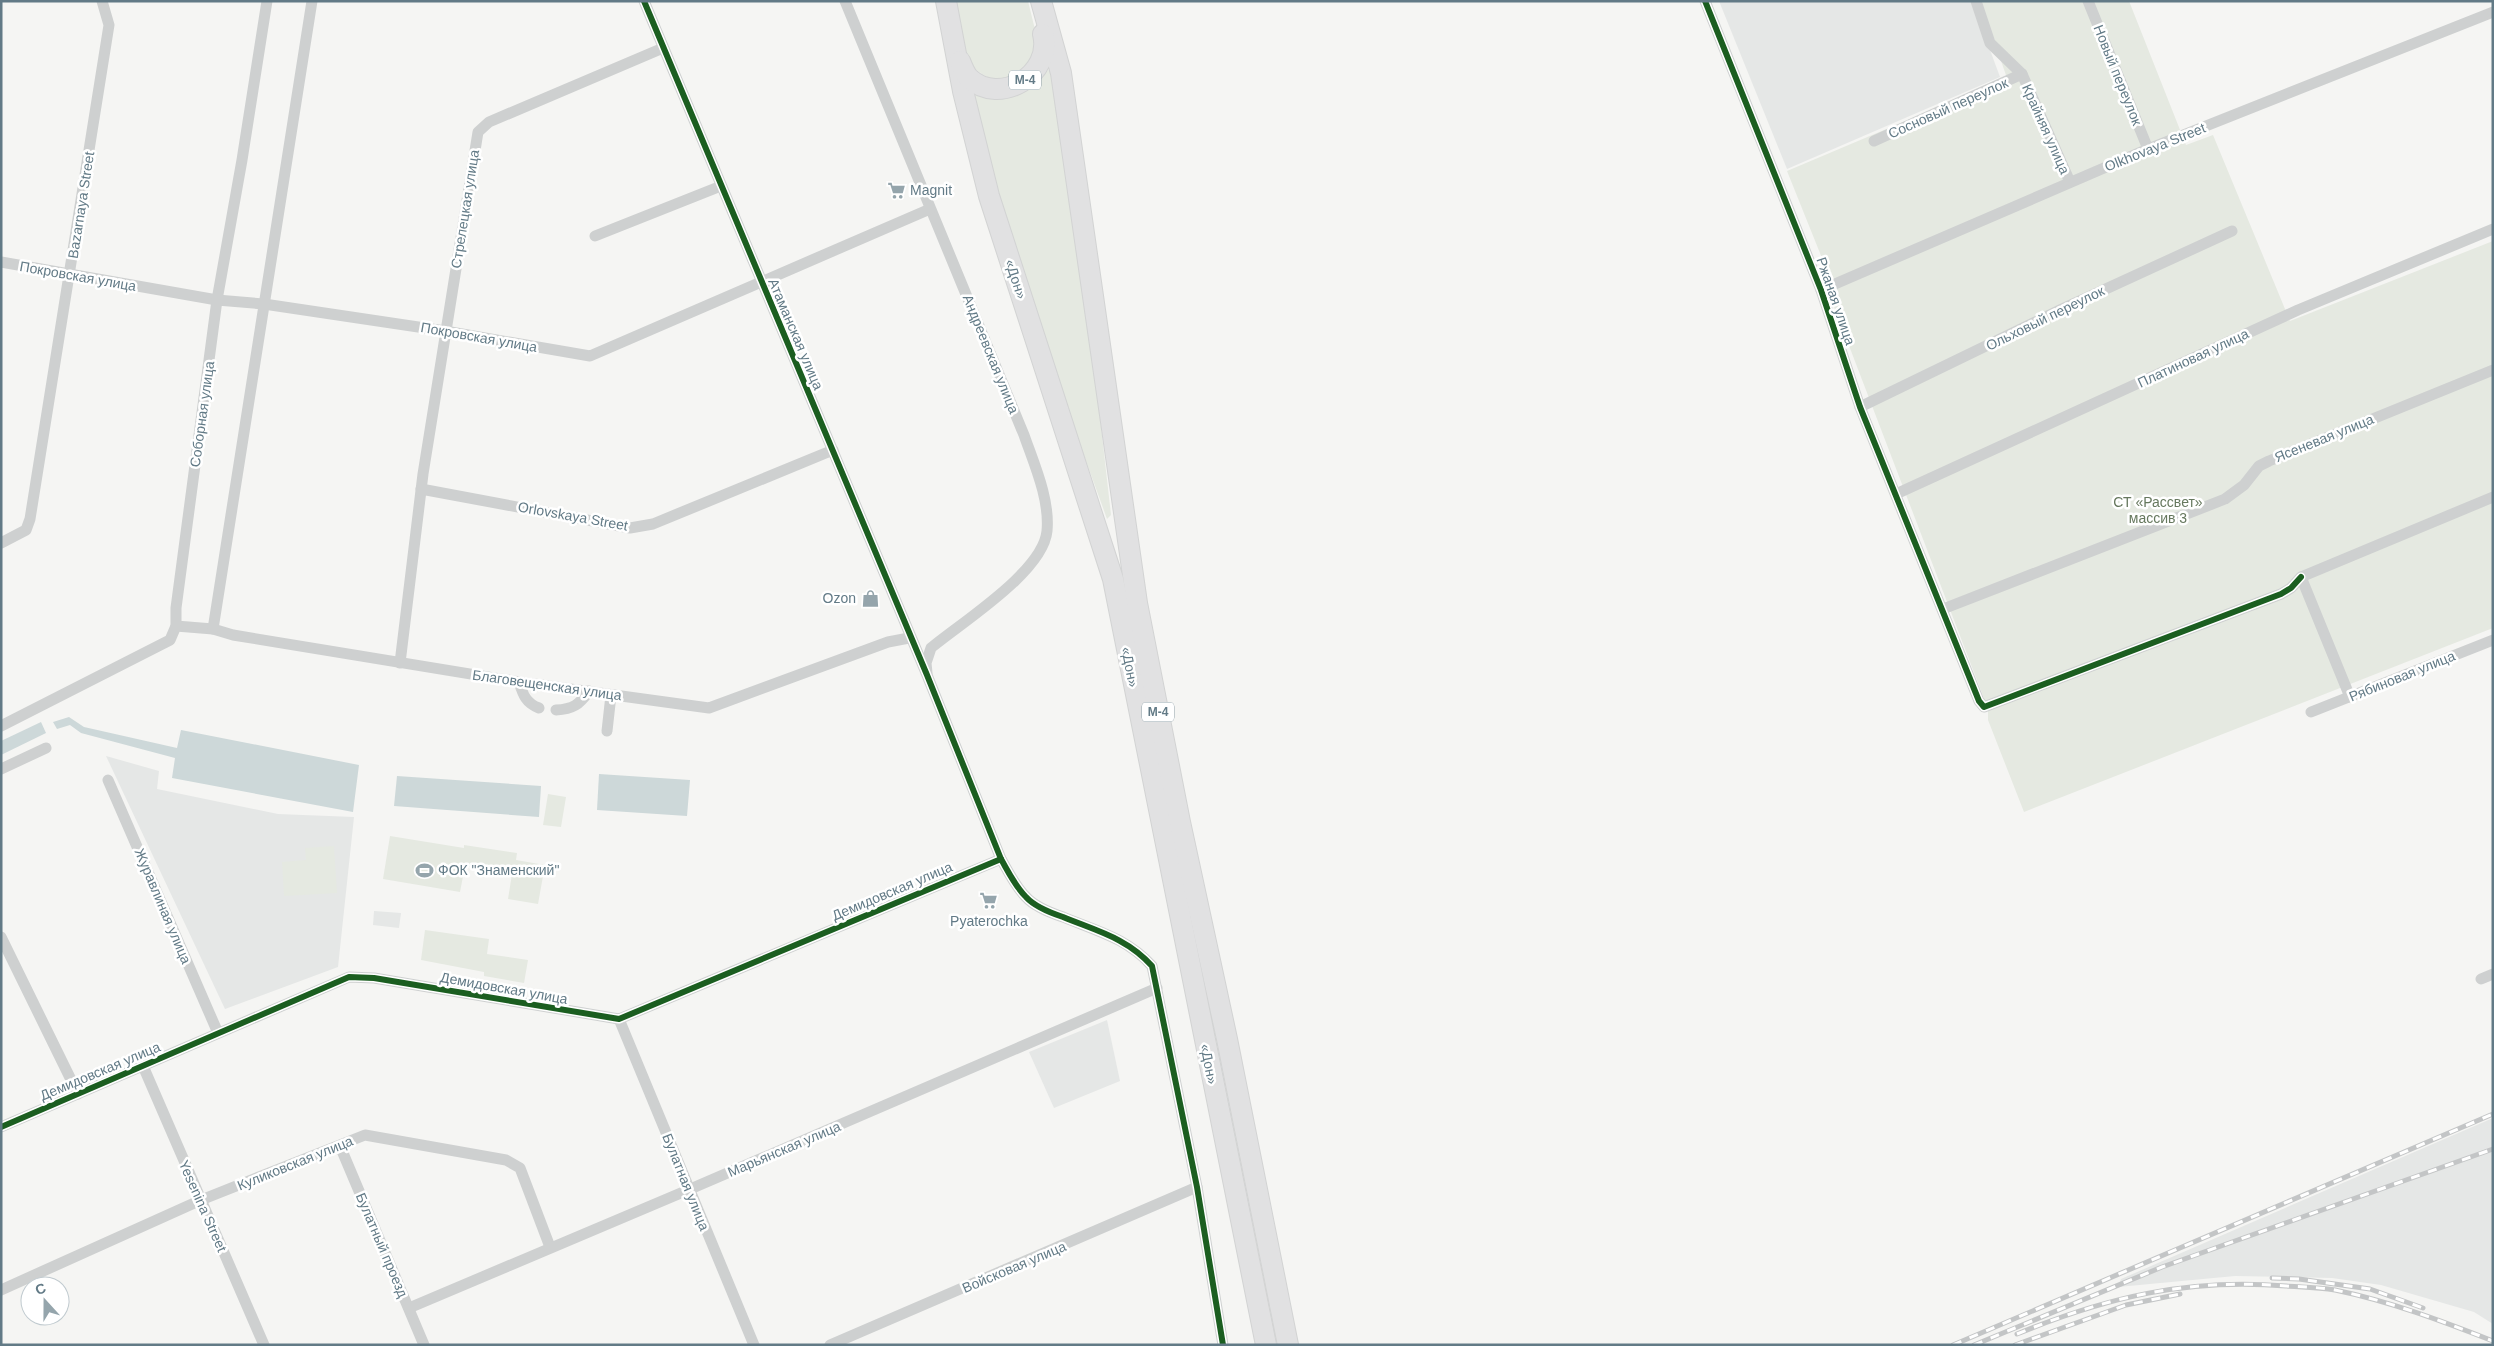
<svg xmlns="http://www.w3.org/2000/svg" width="2494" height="1346" font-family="Arial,sans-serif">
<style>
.built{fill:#e5e7e6}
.green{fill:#e5e9e1}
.water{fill:#cdd8d9}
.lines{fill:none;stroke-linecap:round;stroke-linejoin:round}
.highway-casing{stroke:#d2d3d3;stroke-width:22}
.street{stroke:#ced0d0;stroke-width:11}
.highway{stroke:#e1e1e2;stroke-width:20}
.rail-casing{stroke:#c3c5c6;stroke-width:5}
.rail{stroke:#fff;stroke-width:3;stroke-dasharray:9;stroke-linecap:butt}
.cycleway-casing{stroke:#fff;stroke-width:9}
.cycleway{stroke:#1b5e20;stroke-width:6}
.labels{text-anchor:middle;stroke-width:5;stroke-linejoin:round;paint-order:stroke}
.shield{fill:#fff;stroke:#91a2aa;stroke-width:1}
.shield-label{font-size:12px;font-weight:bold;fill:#627a86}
.street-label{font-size:14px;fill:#627a86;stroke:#fff}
.poi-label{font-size:14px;fill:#627a86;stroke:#fff;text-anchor:start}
.park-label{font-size:14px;fill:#66785e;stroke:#fff}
</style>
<rect width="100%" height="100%" fill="#f5f5f3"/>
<g class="built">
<path d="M 1719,1 L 1972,1 L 2000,77 L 1787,169 Z"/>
<path d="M 106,756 L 159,771 L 157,789 L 278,814 L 354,817 L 338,967 L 225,1009 Z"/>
<path d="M 374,911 L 401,913 L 399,928 L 373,925 Z"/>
<path d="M 1107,1020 L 1120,1081 L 1054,1108 L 1029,1052 Z"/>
<path d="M 2493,1118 L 2493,1324 L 2474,1312 L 2381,1285 L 2332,1278 L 2235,1276 L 2118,1287 L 2121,1279 Z"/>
</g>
<g class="green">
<path d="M 954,1 L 1028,1 L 1039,46 L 1026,70 L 1001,82 C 958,70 959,39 954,1 Z"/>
<path d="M 1980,1 L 2129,1 L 2186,145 L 2213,135 L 2290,321 L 2493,241 L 2493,628 L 2024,812 L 1988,720 L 1988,709 L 1830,296 L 1828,273 L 1787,171 L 2007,78 Z"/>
<path d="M 1051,67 L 1074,188 L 1111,515 L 1107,519 C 1056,376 1000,234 972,85 C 1014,92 1021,102 1051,67 Z"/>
<path d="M 548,794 L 566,797 L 561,827 L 543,825 Z"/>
<path d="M 390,836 L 464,848 L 464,845 L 517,853 L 516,860 L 545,865 L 538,904 L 508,899 L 512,874 L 465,866 L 460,892 L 383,879 Z"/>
<path d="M 334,846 L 337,893 L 284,896 L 282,862 L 306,860 L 305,848 Z"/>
<path d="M 425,930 L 489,939 L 487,954 L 528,960 L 524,983 L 484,976 L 484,972 L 421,960 Z"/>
</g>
<g class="water">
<path d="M 69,717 L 84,727 L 177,748 L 181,730 L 359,765 L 353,812 L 172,778 L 175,758 L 81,733 L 70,725 L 57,729 L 53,722 Z"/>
<path d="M 41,722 L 46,733 L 1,755 L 1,741 Z"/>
<path d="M 599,774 L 690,780 L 687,816 L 597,810 Z"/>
<path d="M 397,776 L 541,786 L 539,817 L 394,806 Z"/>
</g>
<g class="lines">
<defs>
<g id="highway">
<path d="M 946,1 L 963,91 L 989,196 L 1113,579 L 1266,1345"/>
<path d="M 1041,1 L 1061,73 L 1137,603 L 1180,822 L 1227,1039 L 1288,1345"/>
<path d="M 960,61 C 962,66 965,74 969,78 C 1000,107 1053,74 1043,34"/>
</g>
</defs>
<use href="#highway" class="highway-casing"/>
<g class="street">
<path d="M 644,1 L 927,675 L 1001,859 C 1009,873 1015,886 1026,897 C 1035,907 1051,913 1063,917 C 1097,931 1127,938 1152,966 L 1197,1187 L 1223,1345"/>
<path d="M 845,1 L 1024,435 C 1034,464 1050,499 1047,531 C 1043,572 962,622 931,648 L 926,663 L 927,673"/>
<path d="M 1705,1 L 1821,290 L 1860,407 L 1979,701 L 1984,707 L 2281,594 L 2291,588 L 2301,577"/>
<path d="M 1976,1 L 1990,43 L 2022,74 L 2070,182"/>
<path d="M 2088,1 L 2148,149"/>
<path d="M 1874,141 L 2022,74"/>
<path d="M 595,236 L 721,186"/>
<path d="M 1,262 L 217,300 L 264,304 L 445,331 L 590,356 L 930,209"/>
<path d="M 1821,290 L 2148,149 L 2493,12"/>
<path d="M 1860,407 L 2060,310 L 2232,231"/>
<path d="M 421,489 L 630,528 L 653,524 L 833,450"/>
<path d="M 1896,494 L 2298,310 L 2493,229"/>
<path d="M 1,543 L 26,530 L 30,519 L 109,25 L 102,1"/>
<path d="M 1943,609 L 2225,499 L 2244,485 L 2259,466 L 2269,461 L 2493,370"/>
<path d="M 176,626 L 213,629 L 233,635 L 519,682 L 709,708 L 888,642 L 909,638"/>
<path d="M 213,629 L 312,1"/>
<path d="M 400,663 L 423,474 L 478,132 L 489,122 L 663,48"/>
<path d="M 519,682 C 523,695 526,703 539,708"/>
<path d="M 2350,697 L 2301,577 L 2493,497"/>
<path d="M 556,710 C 573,709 579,705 589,691"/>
<path d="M 2311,712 L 2493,640"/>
<path d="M 1,726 L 170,640 L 176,626 L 176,608 L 217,300 L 242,160 L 267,1"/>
<path d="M 607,731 L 611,695"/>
<path d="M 1,769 L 46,748"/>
<path d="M 108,780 L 218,1033"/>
<path d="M 1,937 L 78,1094"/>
<path d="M 2481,979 L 2493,974"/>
<path d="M 619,1019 L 754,1345"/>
<path d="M 143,1066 L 264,1345"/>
<path d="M 1,1127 L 349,977 L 374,978 L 619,1019 L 1001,859"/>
<path d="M 340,1146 L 424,1345"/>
<path d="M 1,1290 L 201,1200 L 365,1135 L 506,1160 L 520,1168 L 550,1247"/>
<path d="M 409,1308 L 688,1190 L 1157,988"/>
<path d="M 830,1345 L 1197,1187"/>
</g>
<use href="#highway" class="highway"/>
<defs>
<g id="rail">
<path d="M 2272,1278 L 2299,1279 L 2370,1289 L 2423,1308"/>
<path d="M 2017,1334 C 2107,1297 2188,1278 2286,1286 C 2302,1287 2319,1287 2335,1290 C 2389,1301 2442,1321 2493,1341"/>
<path d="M 1953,1345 L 2493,1114"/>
<path d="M 1974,1345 L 2162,1267 L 2493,1149"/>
<path d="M 2015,1345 L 2126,1305 L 2180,1294"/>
</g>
</defs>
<use href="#rail" class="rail-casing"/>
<use href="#rail" class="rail"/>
<defs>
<g id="cycleway">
<path d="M 644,1 L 927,675 L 1001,859 C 1009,873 1015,886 1026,897 C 1035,907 1051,913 1063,917 C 1097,931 1127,938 1152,966 L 1197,1187 L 1223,1345"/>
<path d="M 1705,1 L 1821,290 L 1860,407 L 1979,701 L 1984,707 L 2281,594 L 2291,588 L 2301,577"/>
<path d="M 1,1127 L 349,977 L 374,978 L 619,1019 L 1001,859"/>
</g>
</defs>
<use href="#cycleway" class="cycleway-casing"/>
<use href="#cycleway" class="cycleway"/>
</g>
<defs>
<symbol id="supermarket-bare" viewBox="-9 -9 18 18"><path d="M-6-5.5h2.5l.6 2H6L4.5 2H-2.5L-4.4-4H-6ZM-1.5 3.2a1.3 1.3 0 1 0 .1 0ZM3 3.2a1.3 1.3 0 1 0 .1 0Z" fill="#95a5ac" stroke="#fff" stroke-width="2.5" paint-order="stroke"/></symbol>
<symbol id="shop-bare" viewBox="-9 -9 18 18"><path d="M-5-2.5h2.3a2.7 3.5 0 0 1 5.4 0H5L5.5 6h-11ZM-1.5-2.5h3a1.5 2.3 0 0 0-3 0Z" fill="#95a5ac" stroke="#fff" stroke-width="2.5" paint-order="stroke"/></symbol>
<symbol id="stadium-bare" viewBox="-9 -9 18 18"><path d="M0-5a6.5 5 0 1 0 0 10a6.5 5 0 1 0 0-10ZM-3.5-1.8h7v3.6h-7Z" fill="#95a5ac" stroke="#fff" stroke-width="2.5" paint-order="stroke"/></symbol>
</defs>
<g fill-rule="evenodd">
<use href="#supermarket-bare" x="884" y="178" width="25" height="25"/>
<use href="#shop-bare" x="858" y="586" width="25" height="25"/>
<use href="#stadium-bare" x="412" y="858" width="25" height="25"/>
<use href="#supermarket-bare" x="976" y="888" width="25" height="25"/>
</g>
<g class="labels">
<g class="shield">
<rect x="1009" y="70.5" width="32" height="19" rx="4"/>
<rect x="1142" y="702.5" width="32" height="19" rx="4"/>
</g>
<g class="shield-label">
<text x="1025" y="84">М-4</text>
<text x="1158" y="716">М-4</text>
</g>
<g class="street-label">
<text transform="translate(2118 75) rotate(68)" y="5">Новый переулок</text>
<text transform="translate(1948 108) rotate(-24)" y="5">Сосновый переулок</text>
<text transform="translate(2046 129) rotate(66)" y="5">Крайняя улица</text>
<text transform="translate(2155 147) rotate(-22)" y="5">Olkhovaya Street</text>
<text transform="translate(81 205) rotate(-81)" y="5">Bazarnaya Street</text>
<text transform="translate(465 209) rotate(-81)" y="5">Стрелецкая улица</text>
<text transform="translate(78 276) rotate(10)" y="5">Покровская улица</text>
<text transform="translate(1016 279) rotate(72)" y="5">«Дон»</text>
<text transform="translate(1836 301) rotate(71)" y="5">Ржаная улица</text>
<text transform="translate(2045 318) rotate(-26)" y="5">Ольховый переулок</text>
<text transform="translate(796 334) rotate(67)" y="5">Атаманская улица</text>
<text transform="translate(479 337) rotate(10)" y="5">Покровская улица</text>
<text transform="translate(991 354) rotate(68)" y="5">Андреевская улица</text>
<text transform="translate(2193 358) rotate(-25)" y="5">Платиновая улица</text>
<text transform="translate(202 414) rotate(-82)" y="5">Соборная улица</text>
<text transform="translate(2324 438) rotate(-22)" y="5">Ясеневая улица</text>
<text transform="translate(573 516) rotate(10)" y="5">Orlovskaya Street</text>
<text transform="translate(1130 667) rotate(79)" y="5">«Дон»</text>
<text transform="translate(2402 676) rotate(-22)" y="5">Рябиновая улица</text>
<text transform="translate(547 685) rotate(8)" y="5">Благовещенская улица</text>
<text transform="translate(892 891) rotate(-23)" y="5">Демидовская улица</text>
<text transform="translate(163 906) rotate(67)" y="5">Журавлиная улица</text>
<text transform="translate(504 988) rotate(10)" y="5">Демидовская улица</text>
<text transform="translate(1209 1064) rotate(79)" y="5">«Дон»</text>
<text transform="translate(100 1071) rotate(-23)" y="5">Демидовская улица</text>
<text transform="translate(784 1149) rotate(-23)" y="5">Марьянская улица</text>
<text transform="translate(295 1163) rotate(-22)" y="5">Куликовская улица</text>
<text transform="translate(686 1182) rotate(68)" y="5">Булатная улица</text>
<text transform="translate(203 1206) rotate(66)" y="5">Yesenina Street</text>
<text transform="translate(382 1245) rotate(67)" y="5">Булатный проезд</text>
<text transform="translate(1014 1267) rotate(-23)" y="5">Войсковая улица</text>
</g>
<g class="poi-label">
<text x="910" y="195">Magnit</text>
<text x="856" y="603" text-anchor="end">Ozon</text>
<text x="438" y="875">ФОК "Знаменский"</text>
<text x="989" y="926" text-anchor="middle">Pyaterochka</text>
</g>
<g class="park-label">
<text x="2158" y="507">СТ «Рассвет»<tspan x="2158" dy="16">массив 3</tspan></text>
</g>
</g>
<rect width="2494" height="1346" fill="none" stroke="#627a86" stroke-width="5"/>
<g transform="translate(45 1301) rotate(339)"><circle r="24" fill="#ffffff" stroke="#c0cacf"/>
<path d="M0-4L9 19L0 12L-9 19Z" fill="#95a5ac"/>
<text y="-8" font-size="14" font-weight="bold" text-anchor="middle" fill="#627a86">С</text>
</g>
</svg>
